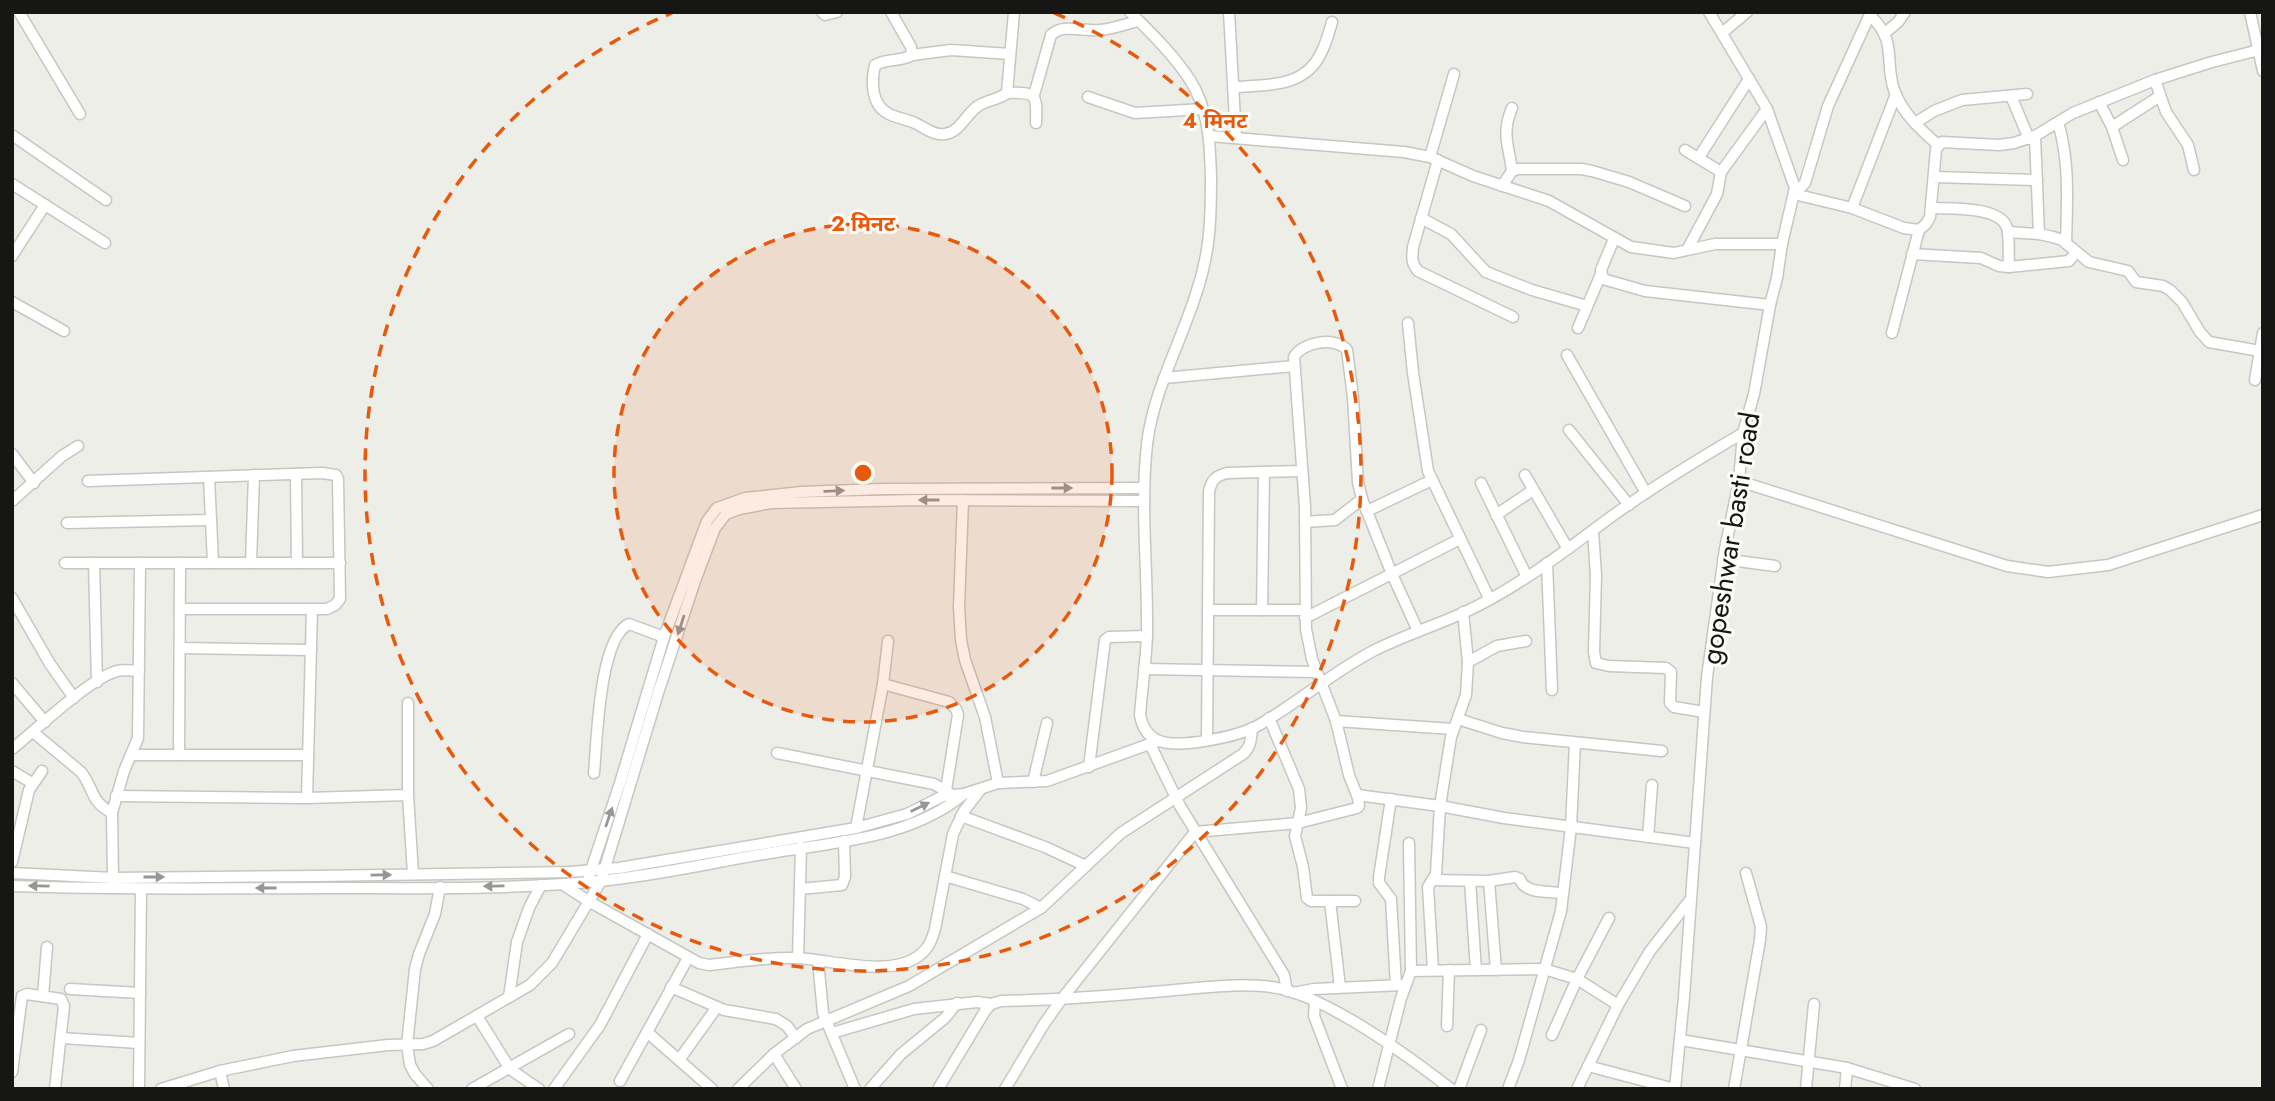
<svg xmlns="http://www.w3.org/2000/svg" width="2275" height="1101" font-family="Jost,'Noto Sans Devanagari',sans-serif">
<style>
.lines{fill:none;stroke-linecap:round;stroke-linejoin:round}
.minor-casing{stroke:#c6c6c2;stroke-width:13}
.minor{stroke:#fff;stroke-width:10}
.oneway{fill:#969696}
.ring{fill:none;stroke:#e8590c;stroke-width:3.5;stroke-dasharray:12 9}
.labels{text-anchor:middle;stroke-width:6;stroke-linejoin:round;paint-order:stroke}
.street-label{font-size:28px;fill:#161615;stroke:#fbfbf7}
.centre{fill:#e8590c;stroke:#fbfbf7;stroke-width:3.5}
.ring-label{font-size:21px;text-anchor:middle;font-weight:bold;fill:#e8590c;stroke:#fbfbf7;stroke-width:6;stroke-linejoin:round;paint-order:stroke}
</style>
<rect width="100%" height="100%" fill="#eeeee9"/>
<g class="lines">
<defs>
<g id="minor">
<path d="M 19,12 L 80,114"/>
<path d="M 822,12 L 825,15 L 837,12"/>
<path d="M 891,12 L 911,47 L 912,55 C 901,62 887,58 875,65 C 871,82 871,105 889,114 C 897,118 906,119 915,123 C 924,127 934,136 945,134 C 960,132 966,114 978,106 C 987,100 998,100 1007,93 L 1014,12"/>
<path d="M 1130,12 C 1151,33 1174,55 1190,80 C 1209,110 1210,143 1211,177 C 1211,222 1210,254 1195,297 C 1179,346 1153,393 1147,444 C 1140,508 1148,571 1147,635 C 1146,662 1142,688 1140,715 C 1142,726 1146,735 1157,740 C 1177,750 1240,736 1259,725 C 1299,702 1334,671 1375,650 C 1403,636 1434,626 1463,613 C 1485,603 1507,590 1527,577 C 1560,556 1591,531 1622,509 C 1661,482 1702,457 1743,433"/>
<path d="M 1229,12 L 1236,138"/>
<path d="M 2250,12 L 2263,71"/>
<path d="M 1870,15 C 1898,43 1884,58 1894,90 C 1902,113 1921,130 1938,145"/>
<path d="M 1722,33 L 1747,12"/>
<path d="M 1885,33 L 1898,22 L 1905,12"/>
<path d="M 912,55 L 951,50 L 1010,54"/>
<path d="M 2155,80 L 2166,112 L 2188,145 L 2194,170"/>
<path d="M 1234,87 C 1266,85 1305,88 1321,53 C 1326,44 1329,32 1332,22"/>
<path d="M 1007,93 C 1037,92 1037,94 1036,123"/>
<path d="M 1034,95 L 1051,35 C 1064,23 1084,32 1100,30 C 1113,29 1126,24 1138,21"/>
<path d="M 2011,96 L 2029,139"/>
<path d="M 1088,97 L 1135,113 L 1203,109"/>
<path d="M 2099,102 L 2112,127 L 2123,160"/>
<path d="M 1512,108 C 1501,134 1509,146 1512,171"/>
<path d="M 2058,122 C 2070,163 2067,201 2066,243"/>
<path d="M 1915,123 L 1934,111 L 1962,100 L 2027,94"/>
<path d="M 2112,127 L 2160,96"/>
<path d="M 12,135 L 106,200"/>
<path d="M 1210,136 L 1404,152 L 1430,157 L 1473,176 L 1549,201 L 1631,247 L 1674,253 L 1687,250 L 1717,194 L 1721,172 L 1767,109"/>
<path d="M 2035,136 L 2039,234"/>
<path d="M 1685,150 L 1721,172"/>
<path d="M 1701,154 L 1749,79"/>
<path d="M 1430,157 L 1454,74"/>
<path d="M 1438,160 L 1413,247 C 1412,257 1411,263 1418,271 L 1513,317"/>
<path d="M 1935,177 L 2037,180"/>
<path d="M 12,184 L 105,243"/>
<path d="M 1502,186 L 1512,171 L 1518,169 L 1581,169 L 1592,171 L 1629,182 L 1685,206"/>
<path d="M 1795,188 L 1800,188 L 1805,183 L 1828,106 L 1871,12"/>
<path d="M 1794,194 L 1852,208 L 1904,228 L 1919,230 L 1926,224 L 1930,217 L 1936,149 L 1942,142 L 1999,145 L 2014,143 L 2035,136 L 2073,113 L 2155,80 L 2212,62 L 2263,49"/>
<path d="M 1852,208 L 1896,94"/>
<path d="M 1932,208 C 1951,209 2001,206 2007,228 C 2010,240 2008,255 2009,267"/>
<path d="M 1421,218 L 1451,234 L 1486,272 L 1532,290 L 1587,306"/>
<path d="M 2008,232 L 2039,234 L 2053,237 L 2062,240 L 2089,262 L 2128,271 L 2136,282 L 2163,286 L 2170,290 L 2182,302 L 2200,332 L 2209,342 L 2260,351"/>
<path d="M 1614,239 L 1601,270 L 1603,279 L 1645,291 L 1770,305"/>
<path d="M 1687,250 L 1715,244 L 1782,244"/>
<path d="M 1912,254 L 1981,258 L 1999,266 L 2009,267 L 2069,261 L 2076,252"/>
<path d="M 12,256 L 45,205"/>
<path d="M 12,302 L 64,331"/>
<path d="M 1408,323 L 1413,373 L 1428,471 L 1489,598"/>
<path d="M 1578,328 L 1601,274"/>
<path d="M 1892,333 L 1919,230"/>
<path d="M 1567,355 L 1646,493"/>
<path d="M 1164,378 L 1294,366"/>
<path d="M 2255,380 L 2263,333"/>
<path d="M 1569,430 L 1629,505"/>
<path d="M 12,454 L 34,483"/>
<path d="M 296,474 L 297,563"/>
<path d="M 1525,475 L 1568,549"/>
<path d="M 209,477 L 213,563"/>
<path d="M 88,481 L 322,473 L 336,475 L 338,479 L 340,599 L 335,605 L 327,609 L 180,609"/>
<path d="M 1739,481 L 2007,566 L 2048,572 L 2108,565 L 2263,515"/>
<path d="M 1481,483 L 1527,577"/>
<path d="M 963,500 L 959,607 L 961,640 L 965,660 L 985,717 L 998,783"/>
<path d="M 12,501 L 62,456 L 78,446"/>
<path d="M 1367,511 L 1432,480"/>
<path d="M 1496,515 L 1533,490"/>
<path d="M 1305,522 L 1335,520 L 1362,499"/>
<path d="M 67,523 L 211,520"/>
<path d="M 1593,531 L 1596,575 L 1594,652 L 1596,663 L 1609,666 L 1666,668 L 1671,672 L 1670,703 L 1674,707 L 1704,712"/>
<path d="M 1723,559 L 1775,566"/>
<path d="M 65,563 L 340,563"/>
<path d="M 94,563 L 97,682"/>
<path d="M 251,563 L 254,475"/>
<path d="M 1547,563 L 1552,690"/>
<path d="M 12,598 L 50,664 L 74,698"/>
<path d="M 1208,610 L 1305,610"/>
<path d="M 1262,610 L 1264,472"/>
<path d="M 1305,618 L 1460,539"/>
<path d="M 180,648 L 311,650"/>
<path d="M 1468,662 L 1497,646 L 1526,641"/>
<path d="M 1144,669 L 1316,672"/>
<path d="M 12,683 L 45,722"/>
<path d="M 883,684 L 949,702 L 956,709 L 958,715 L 946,790"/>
<path d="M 408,703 L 408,795 L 413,874"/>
<path d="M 1269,718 L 1299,789 L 1301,808 L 1295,836 L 1303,867 L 1307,898 L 1311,901 L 1355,901"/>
<path d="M 1458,719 L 1502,733 L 1523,737 L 1662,751"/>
<path d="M 1336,721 L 1453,729"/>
<path d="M 33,732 L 81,772 C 95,790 89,800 112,813"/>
<path d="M 1207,740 L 1209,491 C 1212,479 1216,476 1227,473 L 1302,471"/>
<path d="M 1150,744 L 1180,806 L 1284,975 L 1287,991"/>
<path d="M 12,749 C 37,729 89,679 117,671 C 124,669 132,671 139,671"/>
<path d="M 777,753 L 934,784 L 953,795"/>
<path d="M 132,755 L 308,755"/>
<path d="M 179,755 L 180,563"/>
<path d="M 1089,767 L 1105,640 L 1109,637 L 1147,636"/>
<path d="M 12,771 L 32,783"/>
<path d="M 594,773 C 597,741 599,638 629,624 L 664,637"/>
<path d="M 1033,782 L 1047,723"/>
<path d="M 1357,795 L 1440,806 L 1504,818 L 1695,843"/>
<path d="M 116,796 L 307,798 L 408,795"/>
<path d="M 307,798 L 312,609"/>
<path d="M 1391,799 L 1379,877 L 1379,883 L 1391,899 L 1396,985"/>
<path d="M 961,816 L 1045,847 L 1086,866"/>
<path d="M 856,828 L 883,684 L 888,641"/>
<path d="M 1648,837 L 1652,785"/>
<path d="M 12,862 L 29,790 L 42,771"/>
<path d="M 12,873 L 113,878 L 317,876 L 570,872 L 619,868 L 856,828 L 907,814 L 943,796 L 964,794 L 998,783 L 1047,781 L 1158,741"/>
<path d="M 589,876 L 620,783 L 664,637 L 707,521 L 717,508 L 745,498 L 801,492 L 884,489 L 1143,488"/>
<path d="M 945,876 L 1023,899 L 1041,908"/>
<path d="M 113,878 L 112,813 L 124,771 L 138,738 L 140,563"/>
<path d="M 1432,880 L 1489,881 L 1515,877 L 1520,879 C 1524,894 1549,891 1562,893"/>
<path d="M 1470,881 L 1476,970"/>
<path d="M 1489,881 L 1496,970"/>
<path d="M 562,884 L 590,902 L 699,963 L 709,965 C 738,962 767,957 796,958 C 832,959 899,982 926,949 C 931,943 933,936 935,929 L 953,834 L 964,811 L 981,789"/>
<path d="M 12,886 C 118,890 223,888 329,888 C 418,888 509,890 598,881 C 656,876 713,862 770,853 C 836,842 911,838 964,794"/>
<path d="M 800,889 L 842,885 L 845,877 L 844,841"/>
<path d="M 1330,901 L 1340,987"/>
<path d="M 798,958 L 801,847"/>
<path d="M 818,961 L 823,1013 L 855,1089"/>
<path d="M 1433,970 L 1428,887 L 1436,874 L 1440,806 L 1451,737 L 1466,695 L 1468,662 L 1463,612"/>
<path d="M 1411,971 L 1544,969 L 1577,979 L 1618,1005"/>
<path d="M 671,987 L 724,1010 L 776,1019 L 787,1026 L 796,1038"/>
<path d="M 70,989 L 140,993"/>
<path d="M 1294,993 L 1314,989 L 1403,985"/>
<path d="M 43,996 L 47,947"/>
<path d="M 509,997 L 517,942 L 529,908 L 541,885"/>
<path d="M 1315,1001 L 1314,1016 L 1342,1089"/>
<path d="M 477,1016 L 510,1069 L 539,1089"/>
<path d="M 1447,1026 L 1449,970"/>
<path d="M 647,1032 L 712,1089"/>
<path d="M 832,1033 L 914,1009 L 977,1002 L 991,1004 L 1001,1001 C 1056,1000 1110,996 1165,991 C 1200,988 1248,981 1282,989 C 1335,1002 1407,1055 1451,1089"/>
<path d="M 1552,1035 L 1577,979 L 1609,918"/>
<path d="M 61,1038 L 139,1043"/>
<path d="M 1681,1040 L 1847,1068 L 1915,1089"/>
<path d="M 774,1054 L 796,1089"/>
<path d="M 679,1060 L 717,1007"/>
<path d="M 1588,1066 L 1675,1089 L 1684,997 L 1707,677 L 1725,549 L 1739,481 L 1743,433 L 1754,394 L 1770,305 L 1777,278 L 1782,244 L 1795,188 L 1767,109 L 1709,12"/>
<path d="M 220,1071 L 224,1089"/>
<path d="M 12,1072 L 22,996 L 27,994 L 61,999 L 64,1006 L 55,1089"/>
<path d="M 620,1081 L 688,958"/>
<path d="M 139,1089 L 141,889"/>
<path d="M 161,1089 L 220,1071 L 293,1056 L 388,1045 L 423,1044 L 433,1041 L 530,985 L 552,963 L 601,881 L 658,693 L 695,581 L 715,528 L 726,514 L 739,509 L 771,503 L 921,500 L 1144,501"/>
<path d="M 428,1089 L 415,1074 L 410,1065 L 407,1045 L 415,969 L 419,954 L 435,914 L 440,887"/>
<path d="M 472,1089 L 569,1034"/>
<path d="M 554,1089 L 600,1025 L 648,934"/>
<path d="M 738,1089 L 774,1054 L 807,1029 L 909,986 L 1041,908 L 1121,833 L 1243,754 C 1251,747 1251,739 1252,728"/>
<path d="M 870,1089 L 901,1054 L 945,1018 L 957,1003"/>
<path d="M 938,1089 L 985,1011 L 991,1004"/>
<path d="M 1005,1089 L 1044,1024 L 1061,1000 L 1195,832 L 1298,823 L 1357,808 L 1359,806 L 1358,798 L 1349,775 L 1336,721 L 1312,659 L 1306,629 L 1305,507 L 1294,357 C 1302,342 1336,336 1347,350 L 1353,397 L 1358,482 L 1362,499 L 1392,574 L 1418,631"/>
<path d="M 1378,1089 L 1401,998 L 1411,971 L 1409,843"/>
<path d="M 1459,1089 L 1481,1030"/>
<path d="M 1508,1089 L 1519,1060 L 1561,911 L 1571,827 L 1575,743"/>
<path d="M 1577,1089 L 1618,1005 L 1650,951 L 1690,900"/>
<path d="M 1734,1089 L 1760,940 L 1761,927 L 1746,873"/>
<path d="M 1806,1089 L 1814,1004"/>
<path d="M 1845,1089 L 1847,1068"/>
</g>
</defs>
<use href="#minor" class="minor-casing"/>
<use href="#minor" class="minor"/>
</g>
<defs><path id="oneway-solid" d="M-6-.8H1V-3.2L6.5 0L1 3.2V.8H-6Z" transform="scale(1.75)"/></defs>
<g class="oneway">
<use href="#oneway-solid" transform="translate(1062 488)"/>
<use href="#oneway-solid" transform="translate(834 491) rotate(-2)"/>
<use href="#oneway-solid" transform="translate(929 500) rotate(180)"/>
<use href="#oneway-solid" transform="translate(681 625) rotate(108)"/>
<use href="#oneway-solid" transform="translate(920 807) rotate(-26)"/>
<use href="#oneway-solid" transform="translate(609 817) rotate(-71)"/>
<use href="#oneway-solid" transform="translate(381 875) rotate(-1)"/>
<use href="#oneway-solid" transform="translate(154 877)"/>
<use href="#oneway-solid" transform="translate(39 886) rotate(-179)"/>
<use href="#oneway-solid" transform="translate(494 886) rotate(179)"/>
<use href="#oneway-solid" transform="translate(266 888) rotate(180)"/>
</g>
<circle cx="863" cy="473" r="249" fill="#e8590c" fill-opacity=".12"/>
<g class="ring">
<circle cx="863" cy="473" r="249"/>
<path d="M1054 13A498 498 0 1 1 672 13"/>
</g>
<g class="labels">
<g class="street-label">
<text transform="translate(1730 538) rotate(-81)" y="10">gopeshwar basti road</text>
</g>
</g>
<circle cx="863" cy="473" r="10" class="centre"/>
<g class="ring-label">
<text x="1215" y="128">4 मिनट</text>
<text x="863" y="231">2 मिनट</text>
</g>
<rect width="2275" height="1101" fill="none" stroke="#161615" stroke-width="28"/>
</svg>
